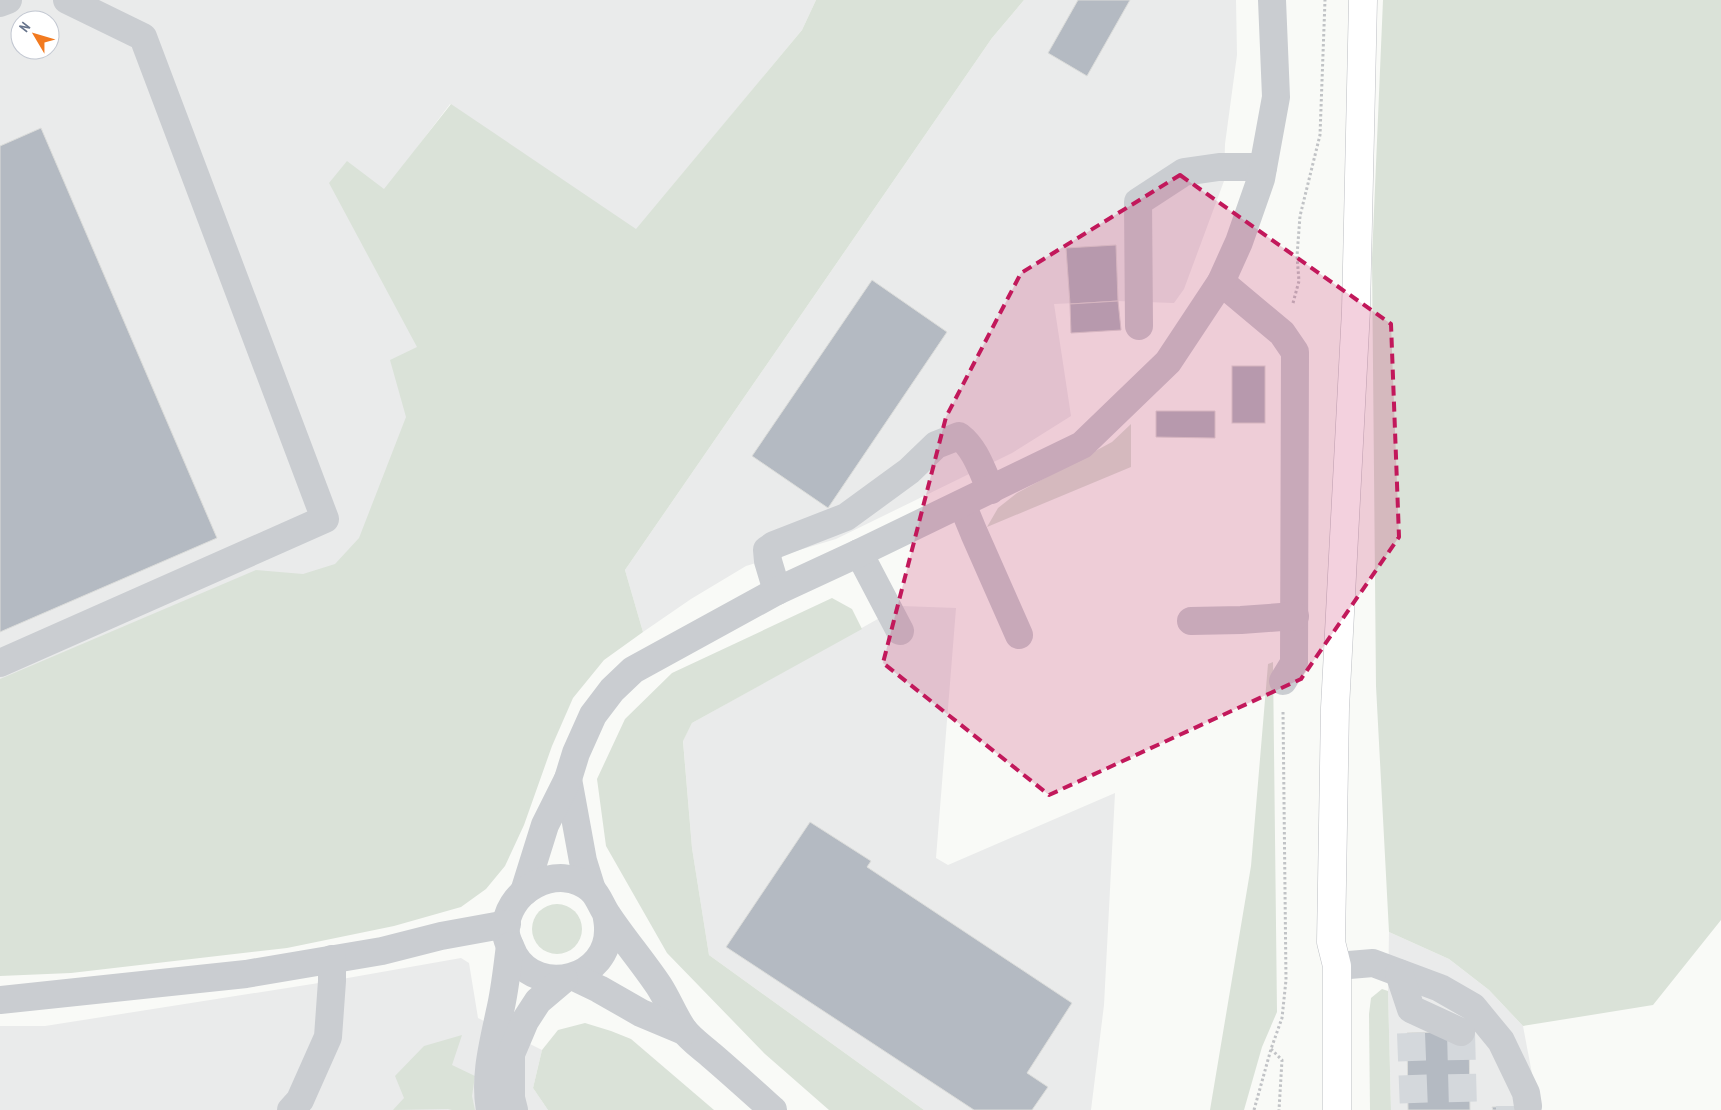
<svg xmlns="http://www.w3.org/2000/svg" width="1721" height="1110" font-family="'PT Sans Narrow',sans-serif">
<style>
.built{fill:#eaebeb;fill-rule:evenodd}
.green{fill:#dae2d8}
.building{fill:#b4bac2;stroke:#dbdcda}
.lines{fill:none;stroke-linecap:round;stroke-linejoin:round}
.minor-tunnel{stroke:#d4d8dc;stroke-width:28;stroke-dasharray:28 14;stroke-linecap:butt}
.highway-casing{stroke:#bcbec3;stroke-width:29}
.path{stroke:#c1c3c6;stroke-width:3;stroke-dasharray:2.5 2.5;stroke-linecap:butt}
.minor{stroke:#cacdd1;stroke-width:28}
.highway{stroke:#fff;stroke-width:28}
.marked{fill:#c2185b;fill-opacity:0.2;stroke:#c2185b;stroke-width:4;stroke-dasharray:10 6;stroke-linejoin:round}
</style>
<rect width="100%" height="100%" fill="#f9faf7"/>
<g class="built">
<path d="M 0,0 L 816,0 L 802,30 L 636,230 L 450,104 L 385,190 L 497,280 L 373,582 L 0,736 ZM 20,20 L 50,20 L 50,50 L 20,50 Z"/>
<path d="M 1024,0 L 1236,0 L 1237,55 L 1225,144 L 1224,181 L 1184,289 L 1174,303 L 1118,301 L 1054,304 L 1071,416 L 1012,453 L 836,539 L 746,566 L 691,599 L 643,632 L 625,570 L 992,38 Z"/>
<path d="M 901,606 L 956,608 L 936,858 L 948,865 L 1115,793 L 1104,1005 L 1091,1110 L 924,1110 L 709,955 L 692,848 L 683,740 L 692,723 Z"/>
<path d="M 1389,932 L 1449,959 L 1489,990 L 1523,1026 L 1536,1095 L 1538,1110 L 1391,1110 L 1388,991 Z"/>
<path d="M 461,958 L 469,963 L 478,1018 L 542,1050 L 533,1088 L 548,1110 L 0,1110 L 0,1026 L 45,1026 L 325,982 Z"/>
</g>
<g class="green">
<path d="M 816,0 L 1024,0 L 992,38 L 625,570 L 643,632 L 604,660 L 573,698 L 552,746 L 524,825 L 505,866 L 486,889 L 461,907 L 394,926 L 287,948 L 71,973 L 0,976 L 0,679 L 256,570 L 303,574 L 335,564 L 359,538 L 406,417 L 390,360 L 417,347 L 329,183 L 347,161 L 384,189 L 451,104 L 636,229 L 802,30 Z"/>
<path d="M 1383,0 L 1721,0 L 1721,920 L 1653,1005 L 1523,1026 L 1489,990 L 1449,959 L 1389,932 L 1376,686 L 1372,258 Z"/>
<path d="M 1131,424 L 1131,467 L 987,527 L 998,508 L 1017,493 L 1112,442 Z"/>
<path d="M 832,598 L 852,609 L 862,629 L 692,723 L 683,741 L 692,848 L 709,955 L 924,1110 L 829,1110 L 765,1054 L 667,953 L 606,846 L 597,779 L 625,719 L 672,673 Z"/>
<path d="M 1273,662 L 1277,1012 L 1262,1047 L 1244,1110 L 1210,1110 L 1251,866 L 1268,664 Z"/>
<circle cx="557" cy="929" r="25"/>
<path d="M 1382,989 L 1388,991 L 1391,1110 L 1370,1110 L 1369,1014 L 1371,998 Z"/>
<path d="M 585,1023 L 611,1031 L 631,1039 L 714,1110 L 548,1110 L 533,1088 L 542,1050 L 558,1030 Z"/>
<path d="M 462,1035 L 452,1065 L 475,1076 L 472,1096 L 475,1110 L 452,1110 L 448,1109 L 393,1110 L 404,1098 L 395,1076 L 424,1046 Z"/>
</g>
<g class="building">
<path d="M 1078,0 L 1130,0 L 1087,76 L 1048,53 Z"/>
<path d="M 41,128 L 217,538 L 0,632 L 0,146 Z"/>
<path d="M 1116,245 L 1118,301 L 1070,304 L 1066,248 Z"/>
<path d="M 872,280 L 947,332 L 828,508 L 752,456 Z"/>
<path d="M 1118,301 L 1121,330 L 1071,333 L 1070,304 Z"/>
<rect x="1232" y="366" width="33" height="57"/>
<path d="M 1156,411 L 1215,411 L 1215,438 L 1156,437 Z"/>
<path d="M 810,822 L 871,861 L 867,867 L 1072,1003 L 1027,1073 L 1048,1087 L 1032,1110 L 974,1110 L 726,947 Z"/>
<path d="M 1469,1031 L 1470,1110 L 1408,1110 L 1407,1033 Z"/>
<path d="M 1538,1106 L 1538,1110 L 1493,1110 L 1492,1107 Z"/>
</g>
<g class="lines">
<g class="minor-tunnel">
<path d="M 1461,1032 L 1463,1110"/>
<path d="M 1411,1033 L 1414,1110"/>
<path d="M 1510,1106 L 1510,1110"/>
</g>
<defs>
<path id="highway" d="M 1337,1110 L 1337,966 L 1331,942 L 1335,708 L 1356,310 L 1363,0"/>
</defs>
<use href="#highway" class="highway-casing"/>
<g class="path">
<path d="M 1293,303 L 1299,281 L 1297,256 L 1300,216 L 1320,135 L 1325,0"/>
<path d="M 1271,1049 L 1282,1060 L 1279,1110"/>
<path d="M 1254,1110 L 1271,1049 L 1282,1018 L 1286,980 L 1283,710"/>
</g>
<g class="minor">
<path d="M 0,3 L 8,0"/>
<path d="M 1221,282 L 1282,333 L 1295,352 L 1294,663 L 1283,681"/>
<path d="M 1139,326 L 1138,202 L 1184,172 L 1219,167 L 1263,167"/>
<path d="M 962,504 L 974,533 L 1019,635"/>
<path d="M 859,553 L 900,631"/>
<path d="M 777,591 L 768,561 L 767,550 L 774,545 L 846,517 L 909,471 L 936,445 L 959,436 C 976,449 982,471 991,490"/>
<path d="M 1191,621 L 1241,620 L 1295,616"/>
<path d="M 0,663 L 325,519 L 143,37 L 67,0"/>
<path d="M 568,779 L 583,861 L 592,890"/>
<path d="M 524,892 L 545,825 L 568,779 L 576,753 L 593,715 L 612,690 L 633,670 L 777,591 L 859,553 L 1082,445 L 1168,362 L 1221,282 L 1239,242 L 1261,179 L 1276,97 L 1272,0"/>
<path d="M 606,913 C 607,918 608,924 608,928 C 610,979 539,998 514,955 C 511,948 507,941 506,934 C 502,891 559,860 592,890 C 599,897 602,908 608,916 C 624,940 643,962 659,986 C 668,1000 674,1016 683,1029 C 690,1039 702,1047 711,1055 C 732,1073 753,1092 773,1110"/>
<path d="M 1337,966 L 1373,963 L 1440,988 L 1473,1007 L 1501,1041 L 1526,1093 L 1528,1106"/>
<path d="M 1399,973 L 1411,1009 L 1461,1032"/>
<path d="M 574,977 L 599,989 L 641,1013 L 684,1031"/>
<path d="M 0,1000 L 246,974 L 382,951 L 441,936 L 507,924"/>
<path d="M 291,1110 L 300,1100 L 328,1037 L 332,981 L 332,959"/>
<path d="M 490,1110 C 484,1077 493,1044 500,1011 C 505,990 507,968 510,946"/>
<path d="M 514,1110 L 511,1098 L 511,1054 L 525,1021 L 538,1001 L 564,979"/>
</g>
<use href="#highway" class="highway"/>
</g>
<path class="marked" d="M 1180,175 L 1391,324 L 1399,537 L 1301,679 L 1049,795 L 883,663 L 946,417 L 1021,273 Z"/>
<g transform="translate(35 35) rotate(308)"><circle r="24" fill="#ffffff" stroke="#c2c7d1"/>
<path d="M0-4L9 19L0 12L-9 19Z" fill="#f27a1f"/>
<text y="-8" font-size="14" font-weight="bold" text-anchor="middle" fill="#66738b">N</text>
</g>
</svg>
